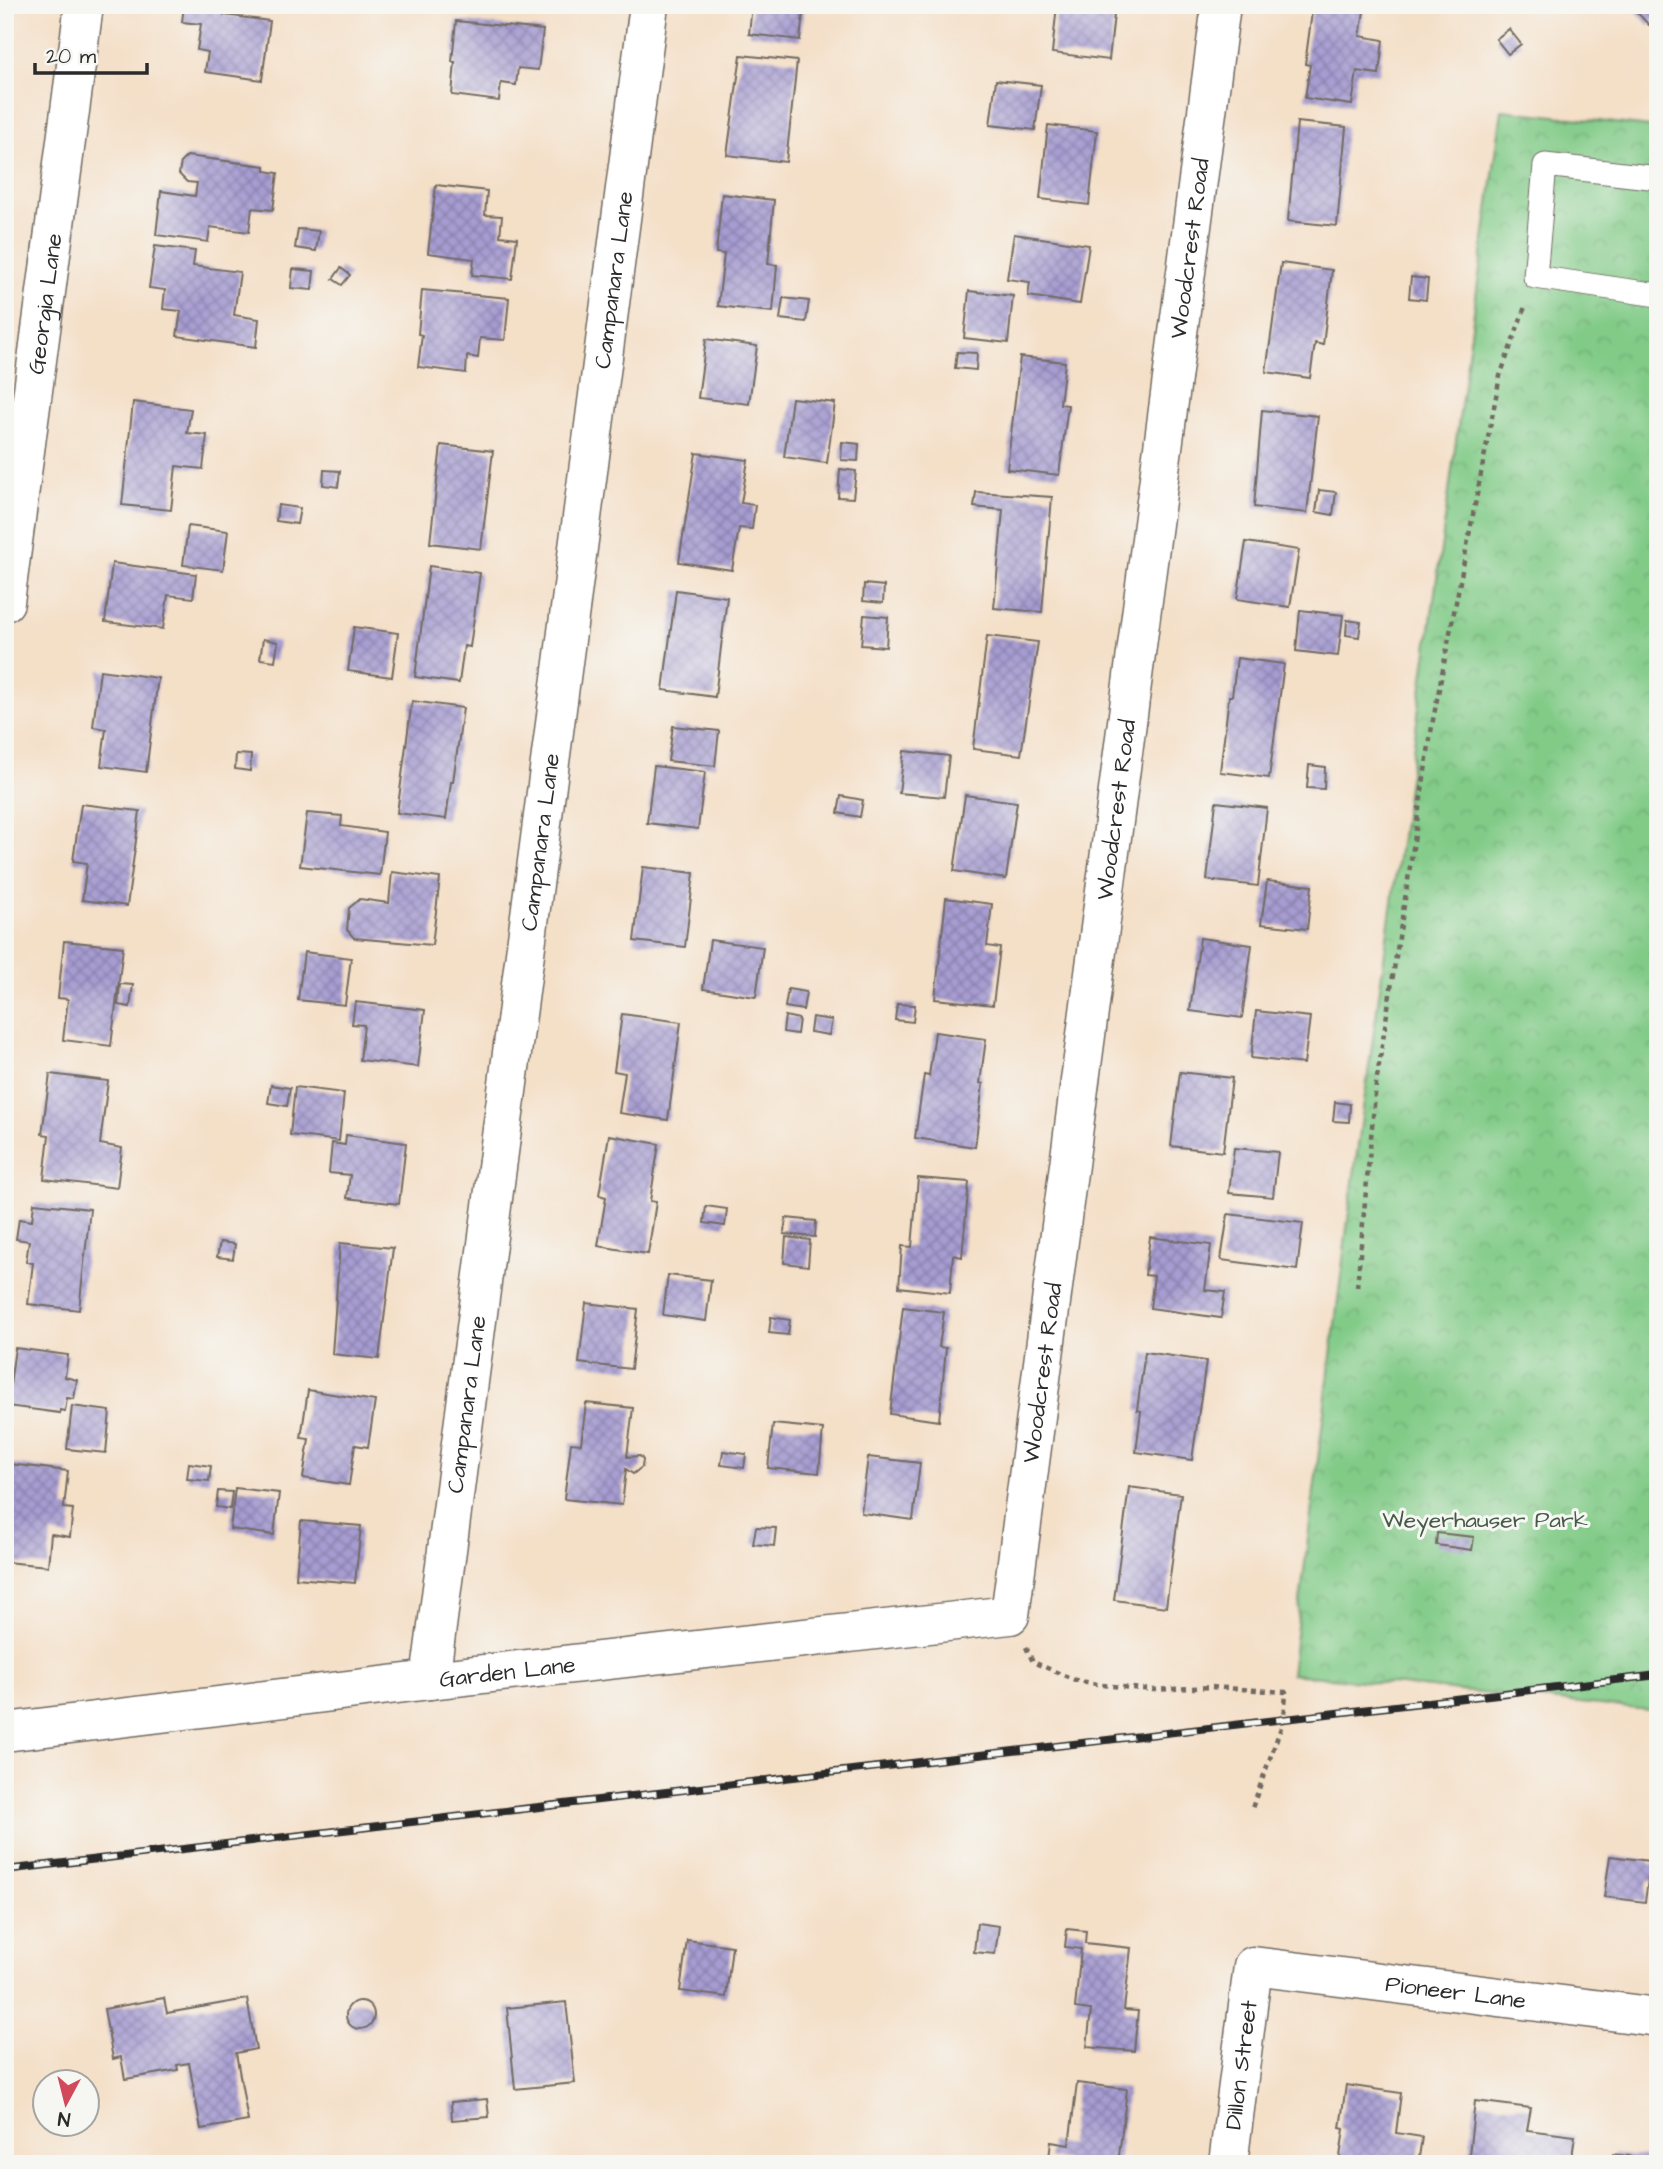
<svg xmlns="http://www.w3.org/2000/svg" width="1663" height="2169" font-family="'Architects Daughter',sans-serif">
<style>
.park{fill:url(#park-crowns);stroke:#567b59;stroke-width:2}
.building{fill:url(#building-cross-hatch)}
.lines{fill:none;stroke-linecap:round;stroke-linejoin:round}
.service-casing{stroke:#716a62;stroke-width:25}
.minor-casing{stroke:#716a62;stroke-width:41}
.path{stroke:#716a62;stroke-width:4.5;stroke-dasharray:5 5;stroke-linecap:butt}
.service{stroke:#fff;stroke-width:23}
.minor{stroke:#fff;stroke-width:38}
.rail-casing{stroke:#2b2b2b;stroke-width:8}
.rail{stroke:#f6f6f2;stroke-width:5;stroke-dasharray:16;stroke-linecap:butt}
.labels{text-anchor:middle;stroke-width:6;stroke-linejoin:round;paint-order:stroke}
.street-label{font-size:23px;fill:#2b2b2b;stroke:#f6f6f2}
.park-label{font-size:23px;fill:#455b47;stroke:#f6f6f2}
</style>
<defs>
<pattern id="park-crowns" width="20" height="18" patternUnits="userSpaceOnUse" patternTransform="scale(1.75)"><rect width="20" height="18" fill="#81cb87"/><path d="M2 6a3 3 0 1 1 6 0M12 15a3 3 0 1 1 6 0" fill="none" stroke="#70ae75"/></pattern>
<pattern id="building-cross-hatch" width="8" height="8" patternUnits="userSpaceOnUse" patternTransform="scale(1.75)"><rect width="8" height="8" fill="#a79dd2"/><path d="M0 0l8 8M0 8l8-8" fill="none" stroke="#8880ab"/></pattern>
</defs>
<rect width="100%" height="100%" fill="#f6f6f2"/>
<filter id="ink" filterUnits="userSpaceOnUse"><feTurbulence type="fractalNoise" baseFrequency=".0143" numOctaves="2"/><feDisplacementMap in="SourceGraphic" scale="14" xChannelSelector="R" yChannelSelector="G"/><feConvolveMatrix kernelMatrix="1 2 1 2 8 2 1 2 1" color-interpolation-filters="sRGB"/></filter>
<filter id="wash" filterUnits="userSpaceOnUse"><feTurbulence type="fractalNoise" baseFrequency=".00686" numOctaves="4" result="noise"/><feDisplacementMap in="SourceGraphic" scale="28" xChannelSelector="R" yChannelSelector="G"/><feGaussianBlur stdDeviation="1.57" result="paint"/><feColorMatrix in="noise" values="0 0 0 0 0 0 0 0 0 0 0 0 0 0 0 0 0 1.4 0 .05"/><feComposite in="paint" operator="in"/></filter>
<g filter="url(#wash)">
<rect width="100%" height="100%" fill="#f4dfc7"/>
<path class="park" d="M 1502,110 L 1658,128 L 1658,1711 L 1291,1674 L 1351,1196 Z"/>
<g id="blocks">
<g class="building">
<path d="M 184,5 L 225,5 L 224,15 L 270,21 L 262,80 L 205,72 L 208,52 L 197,50 L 201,24 L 182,22 Z"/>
<path d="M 752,5 L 804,5 L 800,40 L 749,34 Z"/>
<path d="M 1057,5 L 1115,5 L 1109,60 L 1052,53 Z"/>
<path d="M 1313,5 L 1365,5 L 1360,36 L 1383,40 L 1379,74 L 1357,71 L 1352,105 L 1305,98 L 1310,65 L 1305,64 Z"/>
<path d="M 1638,5 L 1651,5 L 1658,12 L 1658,16 L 1649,25 L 1634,9 Z"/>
<path d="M 456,21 L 543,30 L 538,70 L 518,68 L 516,85 L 501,83 L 499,101 L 452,95 L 455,62 L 452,62 Z"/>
<path d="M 1509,29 L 1521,44 L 1508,54 L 1496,39 Z"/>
<path d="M 741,55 L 797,61 L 786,162 L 727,155 Z"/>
<path d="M 996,80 L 1041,85 L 1035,130 L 990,125 Z"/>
<path d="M 1297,122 L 1346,127 L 1337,226 L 1288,221 Z"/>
<path d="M 1048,125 L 1097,131 L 1089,205 L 1040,199 Z"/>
<path d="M 187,156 L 265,166 L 265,171 L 278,173 L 273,210 L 252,208 L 249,232 L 210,227 L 208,242 L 156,235 L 161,191 L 195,196 L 197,183 L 187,182 L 179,174 L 181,162 Z"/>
<path d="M 436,185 L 487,191 L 485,215 L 502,216 L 500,236 L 517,238 L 512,279 L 472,275 L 474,259 L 428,253 Z"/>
<path d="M 722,194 L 774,200 L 768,264 L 777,265 L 773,312 L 718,306 L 724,254 L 716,253 Z"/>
<path d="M 298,229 L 319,231 L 316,251 L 295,248 Z"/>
<path d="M 1014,234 L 1089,245 L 1080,304 L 1028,296 L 1030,282 L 1007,279 Z"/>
<path d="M 155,246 L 195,251 L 193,266 L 240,272 L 234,315 L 259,319 L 256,347 L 177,336 L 181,311 L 163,309 L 165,290 L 149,288 Z"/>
<path d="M 1281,263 L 1332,270 L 1323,345 L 1315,343 L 1310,378 L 1266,372 Z"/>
<path d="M 341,268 L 350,275 L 342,285 L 333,279 Z"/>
<path d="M 293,269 L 314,271 L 312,290 L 291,288 Z"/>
<path d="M 1411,277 L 1428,279 L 1426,300 L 1409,298 Z"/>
<path d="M 422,290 L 509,298 L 505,340 L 480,338 L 478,358 L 467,356 L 466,373 L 418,367 L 422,335 L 418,334 Z"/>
<path d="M 969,291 L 1013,296 L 1008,343 L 964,338 Z"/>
<path d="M 783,298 L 809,301 L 806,322 L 780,319 Z"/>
<path d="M 706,339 L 757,346 L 749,404 L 698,398 Z"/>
<path d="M 957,352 L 977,353 L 976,370 L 955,368 Z"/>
<path d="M 1020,357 L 1065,362 L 1060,404 L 1068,405 L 1059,475 L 1007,469 Z"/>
<path d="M 792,398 L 835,403 L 827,463 L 784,457 Z"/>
<path d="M 133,402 L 191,409 L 187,433 L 207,435 L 203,469 L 176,466 L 171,510 L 122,505 Z"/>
<path d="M 1262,410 L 1318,416 L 1307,513 L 1254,507 Z"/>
<path d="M 842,442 L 859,444 L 858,461 L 841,460 Z"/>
<path d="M 441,445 L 493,451 L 481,549 L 430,543 Z"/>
<path d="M 696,453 L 748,460 L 741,503 L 755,505 L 752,529 L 739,528 L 732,570 L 679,562 Z"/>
<path d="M 840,469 L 856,471 L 853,498 L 838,497 Z"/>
<path d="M 324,470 L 340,471 L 338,487 L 323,485 Z"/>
<path d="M 1319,490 L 1336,492 L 1333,515 L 1316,512 Z"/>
<path d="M 976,492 L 1052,497 L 1042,612 L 994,608 L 1003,510 L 974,507 Z"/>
<path d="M 278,505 L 300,508 L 297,524 L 276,521 Z"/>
<path d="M 188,526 L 228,531 L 223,570 L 183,565 Z"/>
<path d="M 1246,542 L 1299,550 L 1290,607 L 1237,599 Z"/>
<path d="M 112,563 L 196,574 L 193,598 L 168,595 L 163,629 L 105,622 Z"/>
<path d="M 429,566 L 480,573 L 470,647 L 464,646 L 459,683 L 415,677 Z"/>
<path d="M 864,584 L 884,586 L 883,603 L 863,601 Z"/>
<path d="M 676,590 L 727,597 L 715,697 L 663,690 Z"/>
<path d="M 1300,610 L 1343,615 L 1338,656 L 1296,651 Z"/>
<path d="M 864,615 L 888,617 L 886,647 L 861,645 Z"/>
<path d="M 1347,620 L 1361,622 L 1359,637 L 1346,635 Z"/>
<path d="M 354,627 L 398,633 L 392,677 L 348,671 Z"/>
<path d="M 987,636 L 1038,642 L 1021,755 L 973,749 Z"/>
<path d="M 263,639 L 278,642 L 275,661 L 260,659 Z"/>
<path d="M 1237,658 L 1284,664 L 1269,778 L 1220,772 L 1229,696 L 1232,696 Z"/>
<path d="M 100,670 L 158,678 L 146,772 L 101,766 L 106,729 L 93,727 Z"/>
<path d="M 412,701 L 463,708 L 453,782 L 451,782 L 446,819 L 397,813 Z"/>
<path d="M 673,726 L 719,731 L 715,766 L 668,761 Z"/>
<path d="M 904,751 L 949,756 L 944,797 L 899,793 Z"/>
<path d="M 236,754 L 251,755 L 250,771 L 235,769 Z"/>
<path d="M 1309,765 L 1325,767 L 1324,789 L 1307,788 Z"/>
<path d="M 654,766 L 705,772 L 698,829 L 647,823 Z"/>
<path d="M 965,795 L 1017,802 L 1006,879 L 954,871 Z"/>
<path d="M 841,796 L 863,800 L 860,817 L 838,813 Z"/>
<path d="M 1216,802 L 1267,808 L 1258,886 L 1207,880 Z"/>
<path d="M 81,804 L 140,811 L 127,906 L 82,900 L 87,863 L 73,861 Z"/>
<path d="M 307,813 L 342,816 L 341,826 L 385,832 L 380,875 L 300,866 Z"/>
<path d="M 643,867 L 694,873 L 685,947 L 634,941 Z"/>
<path d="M 392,872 L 440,878 L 432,945 L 354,938 L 347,930 L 349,908 L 360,899 L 389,903 Z"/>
<path d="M 1267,881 L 1312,886 L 1307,929 L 1261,924 Z"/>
<path d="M 946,898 L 992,904 L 987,946 L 1000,948 L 993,1005 L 935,999 Z"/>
<path d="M 1200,938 L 1252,945 L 1242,1018 L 1190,1011 Z"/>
<path d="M 710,940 L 763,947 L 756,997 L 703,989 Z"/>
<path d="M 64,941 L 123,947 L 111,1046 L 63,1040 L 68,999 L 58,998 Z"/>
<path d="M 304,952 L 351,958 L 345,1005 L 298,1000 Z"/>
<path d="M 120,984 L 133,985 L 130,1007 L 118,1005 Z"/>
<path d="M 788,989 L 806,992 L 803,1010 L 785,1007 Z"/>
<path d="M 355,1002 L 425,1010 L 418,1067 L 360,1060 L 364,1025 L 352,1024 Z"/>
<path d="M 897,1004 L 915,1005 L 913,1022 L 895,1020 Z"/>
<path d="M 1256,1011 L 1310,1017 L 1304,1064 L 1251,1058 Z"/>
<path d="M 622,1014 L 681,1022 L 668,1120 L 619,1113 L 625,1073 L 614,1071 Z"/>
<path d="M 785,1016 L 799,1019 L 797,1034 L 783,1032 Z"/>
<path d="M 812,1017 L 832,1020 L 829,1035 L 810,1032 Z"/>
<path d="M 935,1032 L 986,1039 L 980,1083 L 983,1084 L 975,1147 L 915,1138 L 924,1075 L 929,1076 Z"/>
<path d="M 1180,1072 L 1232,1078 L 1223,1152 L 1171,1146 Z"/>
<path d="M 50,1074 L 108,1081 L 100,1144 L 122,1148 L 117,1188 L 44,1179 L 49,1135 L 42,1134 Z"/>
<path d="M 271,1085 L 290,1088 L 287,1106 L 268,1103 Z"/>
<path d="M 295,1087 L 344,1093 L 339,1141 L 290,1135 Z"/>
<path d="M 1335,1102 L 1350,1104 L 1349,1122 L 1333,1121 Z"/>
<path d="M 346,1135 L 406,1143 L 399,1204 L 347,1198 L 350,1175 L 329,1173 L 332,1143 L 345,1145 Z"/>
<path d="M 609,1135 L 659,1144 L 650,1201 L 656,1202 L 648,1254 L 598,1246 L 606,1197 L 599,1195 Z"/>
<path d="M 1234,1148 L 1278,1152 L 1273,1197 L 1229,1193 Z"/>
<path d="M 918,1178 L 969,1182 L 962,1257 L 953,1255 L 950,1293 L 899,1287 L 902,1246 L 912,1247 Z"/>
<path d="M 34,1203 L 90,1209 L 79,1310 L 28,1304 L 33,1263 L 26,1262 L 29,1241 L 16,1239 L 19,1219 L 32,1221 Z"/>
<path d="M 706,1206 L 727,1209 L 725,1226 L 704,1223 Z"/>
<path d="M 1228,1214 L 1303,1223 L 1297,1270 L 1221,1260 Z"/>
<path d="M 786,1218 L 816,1221 L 815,1237 L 784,1234 Z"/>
<path d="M 786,1237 L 810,1240 L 808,1266 L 784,1263 Z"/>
<path d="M 1150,1237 L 1211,1245 L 1205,1290 L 1225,1292 L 1221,1318 L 1150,1308 L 1154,1276 L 1145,1275 Z"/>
<path d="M 220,1242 L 235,1244 L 233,1259 L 217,1257 Z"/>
<path d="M 340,1243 L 393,1248 L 379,1359 L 332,1354 Z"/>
<path d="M 668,1275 L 711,1280 L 706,1321 L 663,1315 Z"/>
<path d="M 586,1303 L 638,1309 L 631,1369 L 579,1363 Z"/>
<path d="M 903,1307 L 944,1312 L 939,1347 L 946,1348 L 939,1421 L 890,1414 Z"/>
<path d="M 771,1317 L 790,1320 L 788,1335 L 769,1333 Z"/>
<path d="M 15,1348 L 68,1355 L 65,1377 L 77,1380 L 74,1399 L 67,1398 L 65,1411 L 60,1410 L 60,1413 L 7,1406 Z"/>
<path d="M 1145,1352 L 1206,1361 L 1192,1460 L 1136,1452 L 1141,1411 L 1137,1410 Z"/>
<path d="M 308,1390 L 375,1401 L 368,1447 L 355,1445 L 349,1485 L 303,1478 L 309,1439 L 301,1438 Z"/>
<path d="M 586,1403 L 633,1408 L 627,1457 L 640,1456 L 643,1460 L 642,1467 L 633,1474 L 626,1469 L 622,1505 L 564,1499 L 571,1443 L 581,1444 Z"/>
<path d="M 72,1406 L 110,1411 L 106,1453 L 67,1449 Z"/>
<path d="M 773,1424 L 823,1429 L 819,1473 L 768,1468 Z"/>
<path d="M 723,1451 L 746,1454 L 744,1468 L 721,1465 Z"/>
<path d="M 868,1457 L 920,1463 L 913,1520 L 861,1513 Z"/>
<path d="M 189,1463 L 211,1466 L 209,1481 L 187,1479 Z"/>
<path d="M 9,1464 L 68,1471 L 64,1508 L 73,1509 L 70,1537 L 51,1534 L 48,1566 L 5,1562 L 5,1498 Z"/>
<path d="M 1129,1487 L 1181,1494 L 1166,1607 L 1114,1600 Z"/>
<path d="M 235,1488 L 279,1493 L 274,1535 L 230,1529 Z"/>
<path d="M 218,1491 L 232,1492 L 230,1509 L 216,1507 Z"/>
<path d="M 301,1521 L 361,1526 L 355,1583 L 296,1578 Z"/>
<path d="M 756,1527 L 776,1528 L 774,1546 L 753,1544 Z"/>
<path d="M 1437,1533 L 1474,1537 L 1472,1550 L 1436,1545 Z"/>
<path d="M 1610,1856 L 1649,1861 L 1649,1864 L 1658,1865 L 1658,1881 L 1648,1880 L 1645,1902 L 1604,1897 Z"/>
<path d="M 977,1923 L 999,1926 L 995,1954 L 974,1952 Z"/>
<path d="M 1067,1929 L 1086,1931 L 1085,1943 L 1131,1948 L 1124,2010 L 1138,2011 L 1134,2051 L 1087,2047 L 1091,2010 L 1075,2008 L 1081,1949 L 1065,1947 Z"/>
<path d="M 687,1940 L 732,1946 L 726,1997 L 680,1991 Z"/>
<path d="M 164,1998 L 167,2013 L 247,1999 L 256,2049 L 236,2053 L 248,2121 L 201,2129 L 189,2063 L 177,2065 L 178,2070 L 125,2079 L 121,2057 L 113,2059 L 104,2009 Z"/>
<circle cx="360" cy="2015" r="14"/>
<path d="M 566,2002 L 575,2083 L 515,2089 L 507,2008 Z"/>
<path d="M 1077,2083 L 1127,2089 L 1118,2164 L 1066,2164 L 1067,2161 L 1049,2158 L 1051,2142 L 1069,2145 Z"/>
<path d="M 1346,2085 L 1401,2093 L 1396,2133 L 1422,2137 L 1418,2164 L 1339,2164 L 1344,2129 L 1340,2128 Z"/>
<path d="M 487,2099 L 489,2117 L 452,2120 L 451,2102 Z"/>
<path d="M 1475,2101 L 1531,2108 L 1527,2130 L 1575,2136 L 1571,2164 L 1468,2164 Z"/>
<path d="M 1656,2152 L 1658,2164 L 1611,2164 L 1613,2154 L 1655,2159 Z"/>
</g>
</g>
</g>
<g filter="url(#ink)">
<use href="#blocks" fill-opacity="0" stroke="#716a62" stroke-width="2"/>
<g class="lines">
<defs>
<path id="service" d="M 1658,178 L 1545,165 L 1535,277 L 1658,295"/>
<g id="minor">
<path id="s1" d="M 5,602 L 84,5"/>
<path id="s2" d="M 430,1680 L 649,5"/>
<path id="s3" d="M 5,1732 L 430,1680 L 1010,1615 L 1221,5"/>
<path id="s4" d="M 1228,2164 L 1253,1966 L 1658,2017"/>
</g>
</defs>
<use href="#service" class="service-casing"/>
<use href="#minor" class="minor-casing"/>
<g class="path">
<path d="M 1357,1287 L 1376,1084 L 1433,720 L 1500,376 L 1526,304"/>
<path d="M 1026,1647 L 1033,1662 L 1075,1680 L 1102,1685 L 1153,1690 L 1211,1687 L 1286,1692 L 1284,1719 L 1251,1811"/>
</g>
<use href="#service" class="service"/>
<use href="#minor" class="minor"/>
<defs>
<path id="rail" d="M 5,1870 L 1658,1675"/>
</defs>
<use href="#rail" class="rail-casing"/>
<use href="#rail" class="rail"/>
</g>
</g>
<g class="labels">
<g class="street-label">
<text dy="8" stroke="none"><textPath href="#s3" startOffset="2390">Woodcrest Road</textPath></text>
<text dy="8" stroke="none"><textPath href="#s2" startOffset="1412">Campanara Lane</textPath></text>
<text dy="8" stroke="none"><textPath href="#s1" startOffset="301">Georgia Lane</textPath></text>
<text dy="8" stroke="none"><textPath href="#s3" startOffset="1824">Woodcrest Road</textPath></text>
<text dy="8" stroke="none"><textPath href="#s2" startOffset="845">Campanara Lane</textPath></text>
<text dy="8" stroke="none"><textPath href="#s3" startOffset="1256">Woodcrest Road</textPath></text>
<text dy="8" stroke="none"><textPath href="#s2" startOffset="278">Campanara Lane</textPath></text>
<text dy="8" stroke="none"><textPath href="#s3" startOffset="506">Garden Lane</textPath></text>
<text dy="8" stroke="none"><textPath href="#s4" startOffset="404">Pioneer Lane</textPath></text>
<text dy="8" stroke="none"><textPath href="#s4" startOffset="100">Dillon Street</textPath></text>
</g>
<g class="park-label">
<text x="1485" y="1527">Weyerhauser Park</text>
</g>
</g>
<rect width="1663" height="2169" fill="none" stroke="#f6f6f2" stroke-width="28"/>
<g transform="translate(66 2103) rotate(187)"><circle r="33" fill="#f6f6f2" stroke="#a5a5a2" stroke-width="2"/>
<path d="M0-5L12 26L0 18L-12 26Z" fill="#d1495b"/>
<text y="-10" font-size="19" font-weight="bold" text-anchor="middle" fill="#2b2b2b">N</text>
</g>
<path d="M35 63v10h112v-10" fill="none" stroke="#2b2b2b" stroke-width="3.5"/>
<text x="46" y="63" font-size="21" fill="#2b2b2b" stroke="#f6f6f2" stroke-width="5" paint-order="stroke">20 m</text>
</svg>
